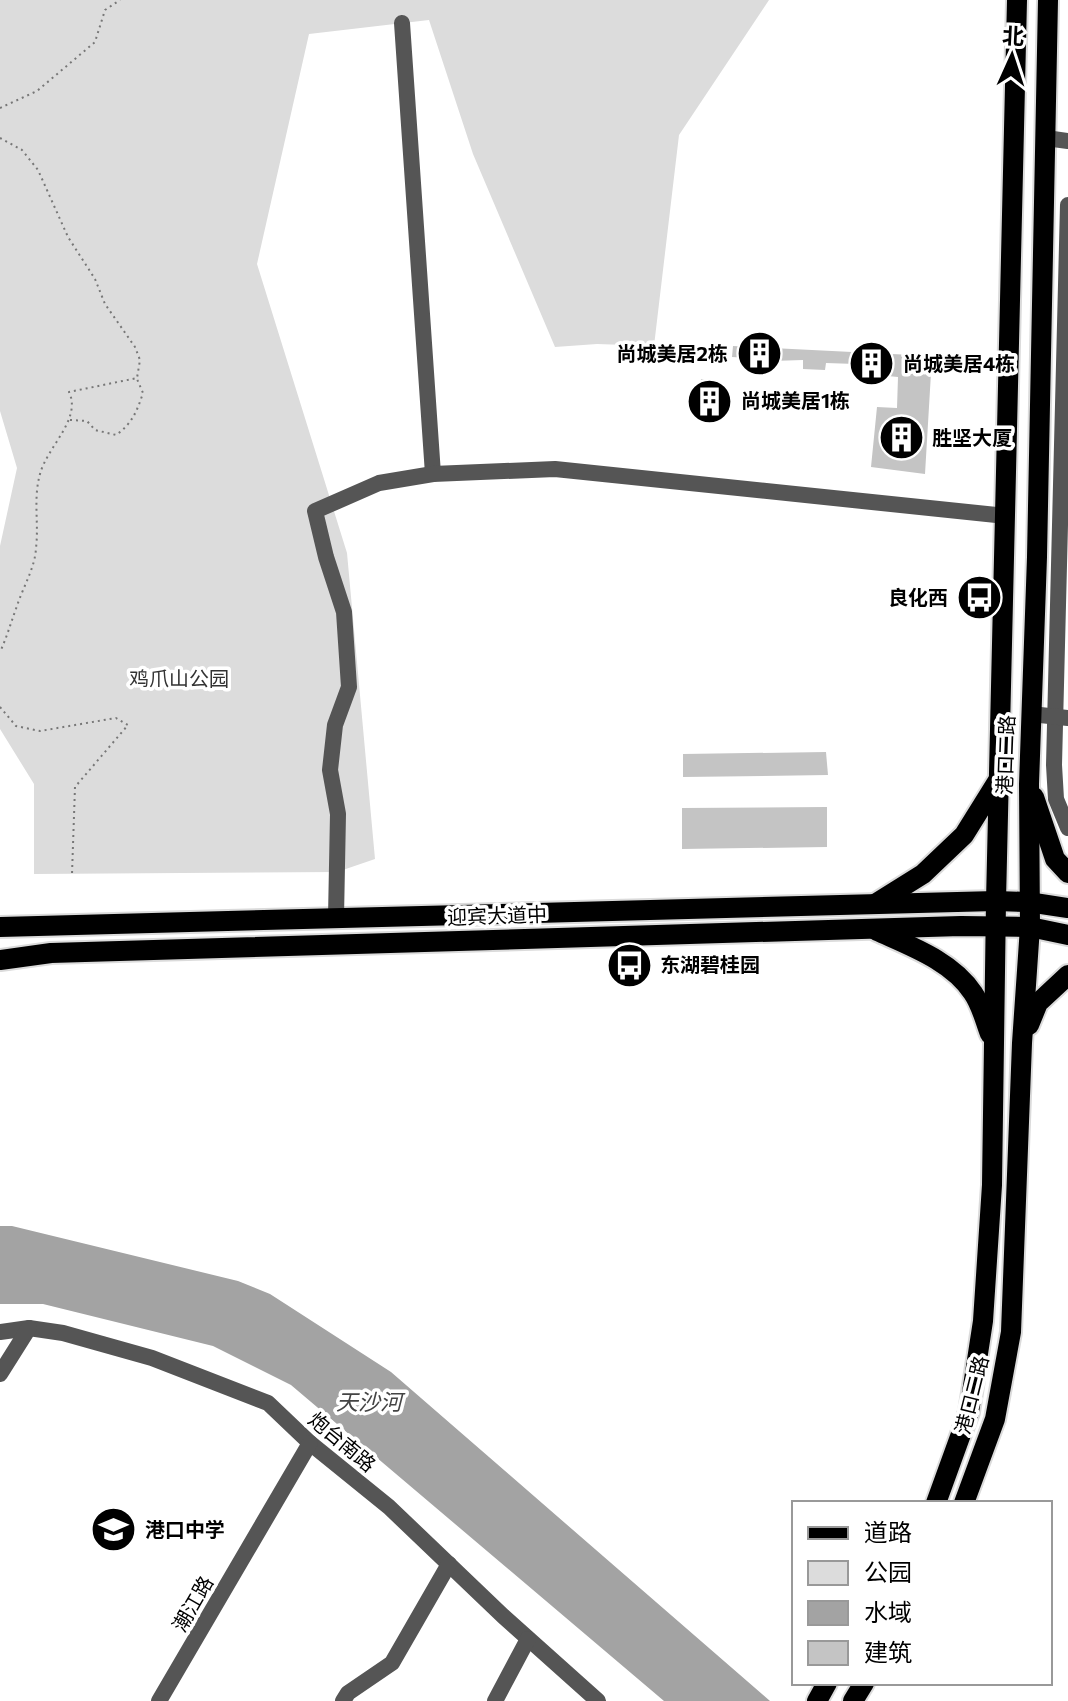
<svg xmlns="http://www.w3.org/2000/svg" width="1068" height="1701" font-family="Commissioner,'Noto Sans SC',sans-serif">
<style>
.green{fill:#dcdcdc}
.water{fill:#a3a3a3}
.building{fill:#c4c4c4}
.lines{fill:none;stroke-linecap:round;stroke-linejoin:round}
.major-casing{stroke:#dbdbdb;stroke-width:24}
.path{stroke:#777;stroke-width:2;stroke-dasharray:2 4;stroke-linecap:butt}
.minor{stroke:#555;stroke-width:16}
.major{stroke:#000;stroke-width:20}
.labels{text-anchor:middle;stroke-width:7;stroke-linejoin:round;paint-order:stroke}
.poi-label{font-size:20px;font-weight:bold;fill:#000;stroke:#fff;text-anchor:start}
.park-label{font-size:20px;fill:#333;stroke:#fff}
.street-label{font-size:20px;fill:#000;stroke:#fff}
.water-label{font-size:22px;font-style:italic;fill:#444;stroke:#fff}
</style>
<rect width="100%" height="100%" fill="#fff"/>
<path class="green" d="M 0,0 L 769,0 L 679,135 L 654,346 L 597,344 L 555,347 L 473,154 L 429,20 L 309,34 L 257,264 L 347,553 L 375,859 L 337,872 L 34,874 L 34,784 L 0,729 L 0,546 L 17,468 L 0,411 Z"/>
<path class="water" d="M 0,1226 L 12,1226 L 238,1281 L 270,1294 L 391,1372 L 770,1701 L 664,1701 L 291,1385 L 213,1346 L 43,1304 L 0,1304 Z"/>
<g class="building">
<path d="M 733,346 L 932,356 L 925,474 L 871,467 L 877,407 L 897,408 L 898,377 L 856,373 L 856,364 L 826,363 L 825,370 L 803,369 L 803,360 L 772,361 L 771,368 L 749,366 L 749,358 L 732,357 Z"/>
<path d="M 701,379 L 713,380 L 712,391 L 723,393 L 721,411 L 711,410 L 710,421 L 697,420 Z"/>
<path d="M 826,752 L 828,775 L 683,777 L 683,754 Z"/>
<path d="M 827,807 L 827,847 L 682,849 L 682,808 Z"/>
</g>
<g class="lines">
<defs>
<g id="major">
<path d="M 1034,797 L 1055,859 L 1068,873"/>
<path d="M 875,904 L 923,874 L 964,835 L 997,782"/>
<path d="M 0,927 L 996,901 L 1028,902 L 1068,908"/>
<path d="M 877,931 C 910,946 952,961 973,993 C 981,1004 985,1021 990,1034"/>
<path d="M 0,960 L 51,953 L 961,926 L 1030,927 L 1068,935"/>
<path d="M 1029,1025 L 1038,1003 L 1068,975"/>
<path d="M 936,1503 L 969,1412 L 983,1321 L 992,1185 L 996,901 L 1017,0"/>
<path d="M 964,1503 L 995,1419 L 1011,1332 L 1022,1043 L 1030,927 L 1029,784 L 1037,557 L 1048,0"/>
<path d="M 817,1701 L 827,1683"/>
<path d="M 853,1701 L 864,1683"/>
</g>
</defs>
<use href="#major" class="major-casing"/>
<g class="path">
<path d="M 0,108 L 37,91 L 95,42 L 105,10 L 120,0"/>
<path d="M 0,138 L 22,150 L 38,170 L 68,237 L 95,279 L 105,304 L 135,347 L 140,360 L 137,378 L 69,392 C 82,419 47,447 40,474 C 33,499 39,523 36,548 C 35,568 23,587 17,606 C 11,622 7,637 0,652"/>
<path d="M 70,420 L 87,421 L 95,430 L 116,435 C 132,424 137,411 143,393 L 137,379"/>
<path d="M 0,707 L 16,726 L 40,731 L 116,718 L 128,725 L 75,787 L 72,874"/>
</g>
<g class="minor">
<path d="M 402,23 L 433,474"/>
<path d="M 1046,138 L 1068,141"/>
<path d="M 1068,205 L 1054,765 L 1056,799 L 1068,828"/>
<path d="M 1031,714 L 1068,718"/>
<path d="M 336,917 L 338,814 L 330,770 L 335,725 L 349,687 L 344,612 L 326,557 L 315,511 L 379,483 L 433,474 L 555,469 L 1006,516"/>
<path d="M 0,1332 L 29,1328 L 63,1333 L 152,1358 L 268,1403 L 310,1443 L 389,1507 L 503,1616 L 598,1701"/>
<path d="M 0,1374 L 29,1328"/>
<path d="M 159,1701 L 310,1443"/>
<path d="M 343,1701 L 348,1693 L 392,1663 L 449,1564"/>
<path d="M 495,1701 L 528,1639"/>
</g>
<use href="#major" class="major"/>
</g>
<defs>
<symbol id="building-disc" viewBox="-11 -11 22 22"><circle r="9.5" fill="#000" stroke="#fff"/><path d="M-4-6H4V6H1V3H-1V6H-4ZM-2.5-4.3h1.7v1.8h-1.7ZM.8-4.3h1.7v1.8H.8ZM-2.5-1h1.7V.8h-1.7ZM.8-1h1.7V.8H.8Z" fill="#fff"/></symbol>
<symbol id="bus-disc" viewBox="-11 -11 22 22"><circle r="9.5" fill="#000" stroke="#fff"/><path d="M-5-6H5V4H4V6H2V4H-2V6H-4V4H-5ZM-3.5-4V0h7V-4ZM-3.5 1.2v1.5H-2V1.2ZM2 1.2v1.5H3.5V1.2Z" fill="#fff"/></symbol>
<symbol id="school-disc" viewBox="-11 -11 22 22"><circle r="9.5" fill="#000" stroke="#fff"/><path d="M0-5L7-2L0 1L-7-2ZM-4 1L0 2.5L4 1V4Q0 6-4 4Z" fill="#fff"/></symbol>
</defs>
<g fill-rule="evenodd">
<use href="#building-disc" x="734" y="328" width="51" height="51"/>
<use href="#building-disc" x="846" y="338" width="51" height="51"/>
<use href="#building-disc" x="684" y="376" width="51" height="51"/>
<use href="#building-disc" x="876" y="412" width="51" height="51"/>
<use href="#bus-disc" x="954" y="572" width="51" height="51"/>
<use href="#bus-disc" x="604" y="940" width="51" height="51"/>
<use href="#school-disc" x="88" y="1504" width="51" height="51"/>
</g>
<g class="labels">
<g class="poi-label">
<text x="728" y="361" text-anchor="end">尚城美居2栋</text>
<text x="903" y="371">尚城美居4栋</text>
<text x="741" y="408">尚城美居1栋</text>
<text x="932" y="445">胜坚大厦</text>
<text x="948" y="605" text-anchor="end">良化西</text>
<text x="660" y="972">东湖碧桂园</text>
<text x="145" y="1537">港口中学</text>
</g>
<g class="park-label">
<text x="179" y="686">鸡爪山公园</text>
</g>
<g class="street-label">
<text transform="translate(1006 755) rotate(-88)" y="7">港口二路</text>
<text transform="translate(497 916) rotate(-2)" y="7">迎宾大道中</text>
<text transform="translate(972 1395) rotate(-76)" y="7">港口二路</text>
<text transform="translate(342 1442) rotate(40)" y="7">炮台南路</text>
<text transform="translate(193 1604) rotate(-60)" y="7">潮江路</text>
</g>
<g class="water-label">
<text x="369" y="1410">天沙河</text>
</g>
</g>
<rect x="792" y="1501" width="260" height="184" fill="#ffffff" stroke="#999999" stroke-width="2"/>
<rect x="808" y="1527" width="40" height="12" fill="#000000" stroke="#999999" stroke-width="2"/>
<text x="864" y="1541" font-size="24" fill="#000000">道路</text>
<rect x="808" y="1561" width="40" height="24" fill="#dcdcdc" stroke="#999999" stroke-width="2"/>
<text x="864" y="1581" font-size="24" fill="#000000">公园</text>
<rect x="808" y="1601" width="40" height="24" fill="#a3a3a3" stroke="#999999" stroke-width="2"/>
<text x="864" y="1621" font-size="24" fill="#000000">水域</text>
<rect x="808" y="1641" width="40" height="24" fill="#c4c4c4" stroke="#999999" stroke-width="2"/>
<text x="864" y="1661" font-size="24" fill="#000000">建筑</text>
<g transform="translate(1012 56) rotate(3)" stroke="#ffffff" stroke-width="6" paint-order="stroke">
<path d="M0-6L14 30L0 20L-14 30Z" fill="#000000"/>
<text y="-12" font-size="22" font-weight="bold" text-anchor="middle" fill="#000000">北</text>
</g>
</svg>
